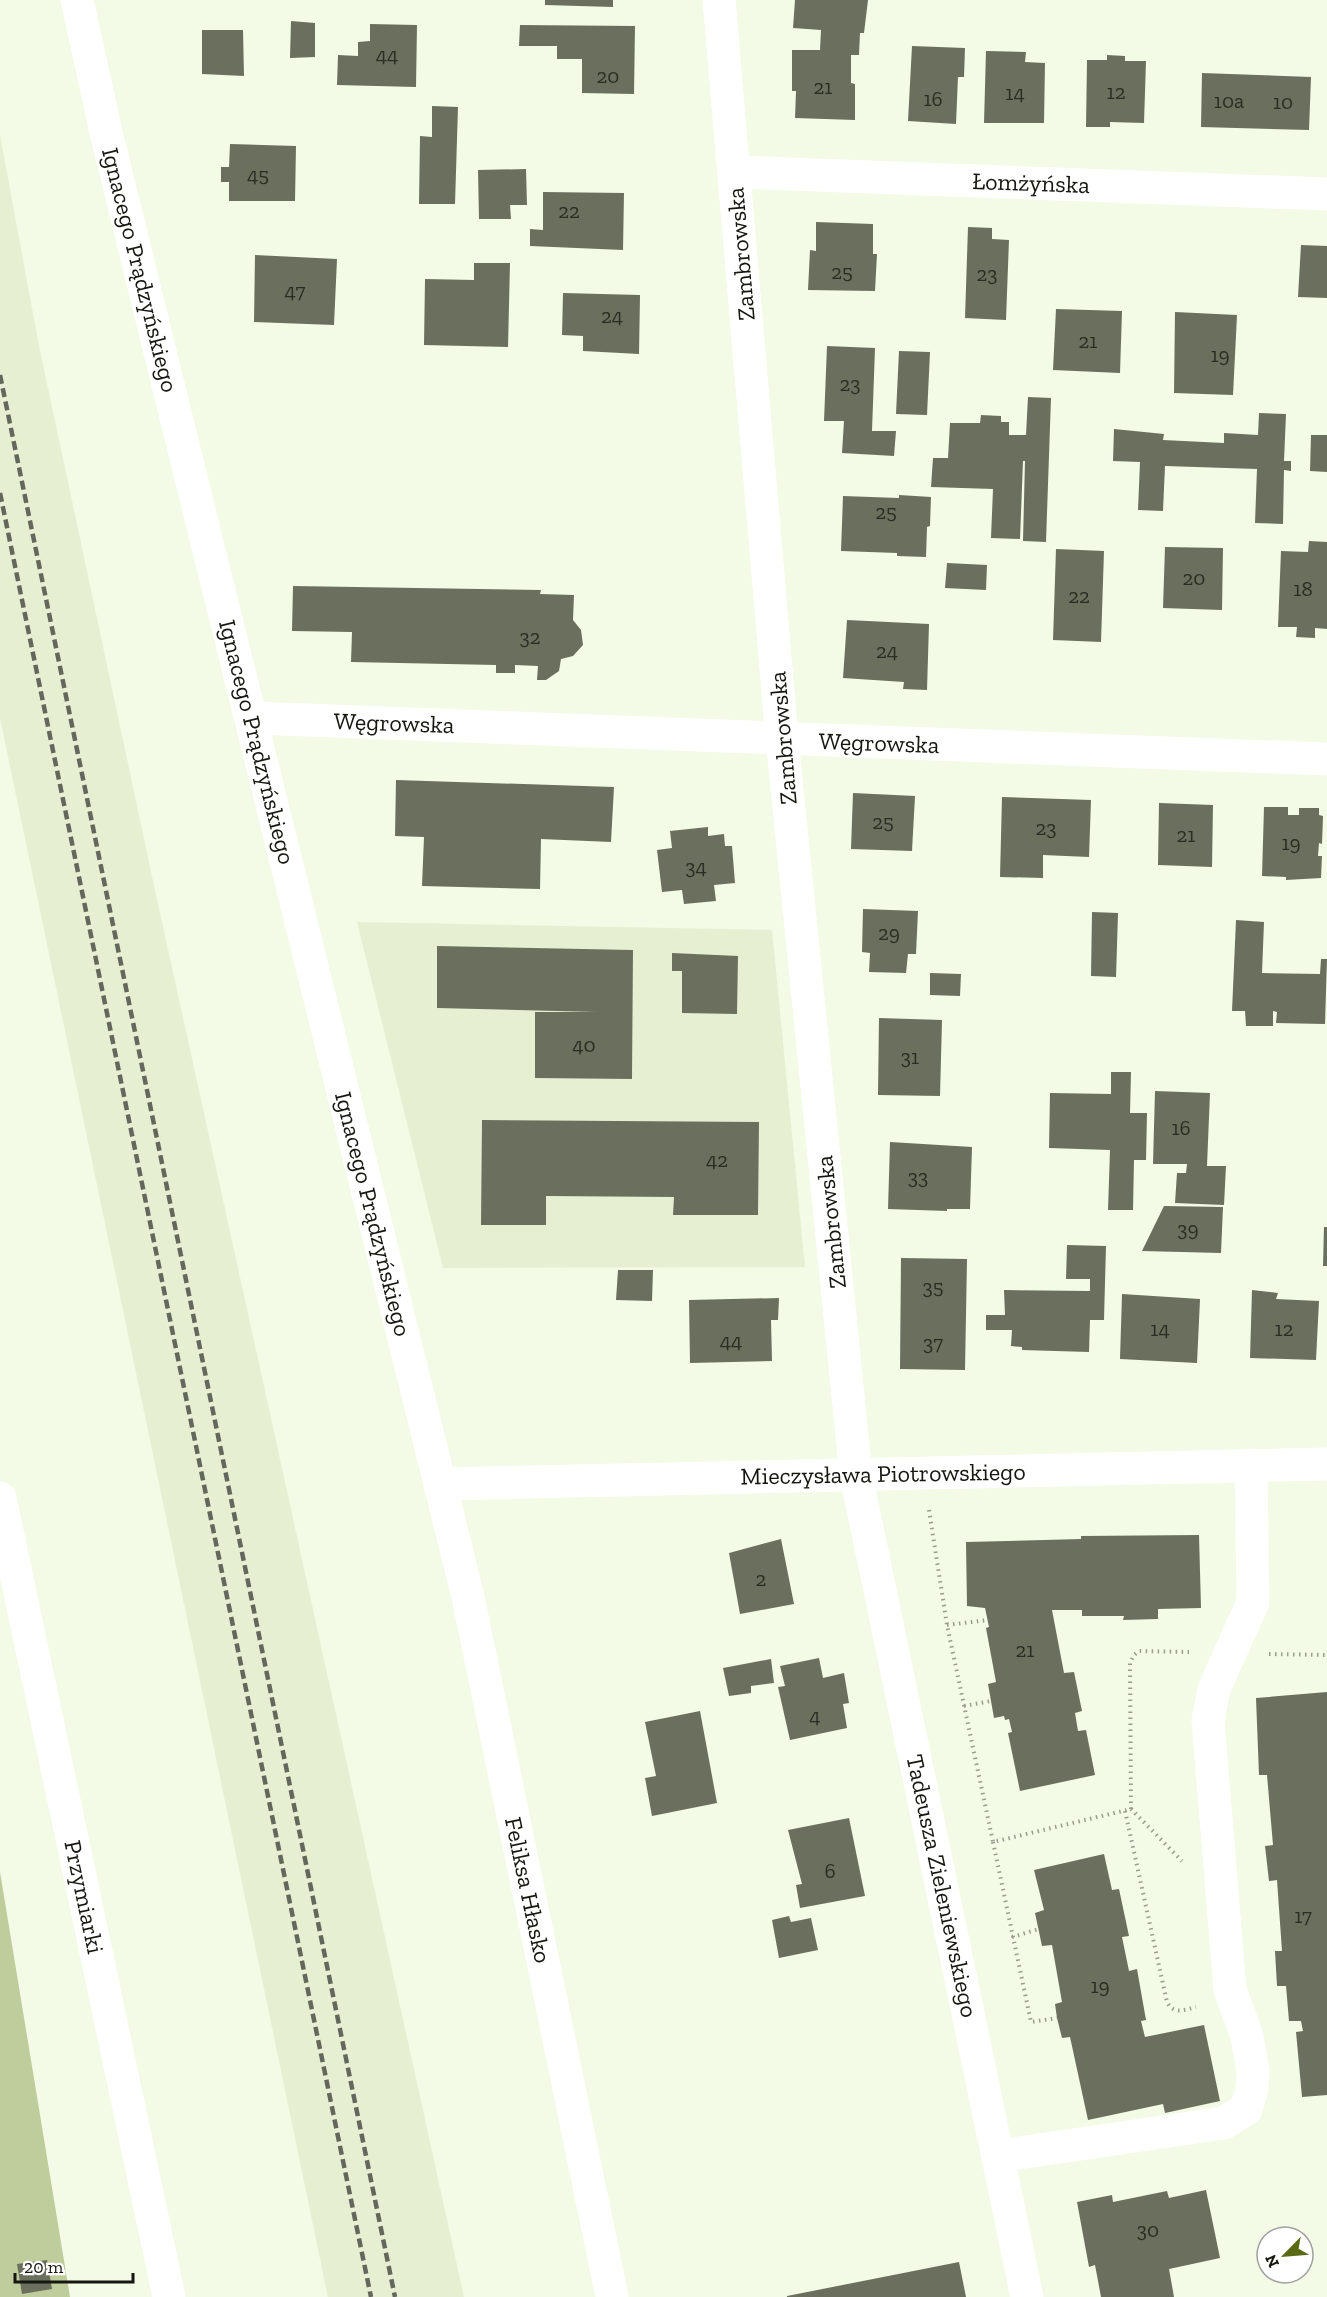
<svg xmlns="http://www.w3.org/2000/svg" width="1327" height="2297" font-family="'Zilla Slab',serif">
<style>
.built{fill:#e7efd2}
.green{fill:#bfcc9b}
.building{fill:#6a705d}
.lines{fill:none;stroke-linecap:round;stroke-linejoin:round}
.path{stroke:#989d8e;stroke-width:4;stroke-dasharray:1.5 4.5;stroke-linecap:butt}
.minor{stroke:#fff;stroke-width:33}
.rail{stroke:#64685c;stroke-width:4.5;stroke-dasharray:9 4.5;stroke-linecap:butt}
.labels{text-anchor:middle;stroke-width:6;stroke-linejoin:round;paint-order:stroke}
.number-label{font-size:21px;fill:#2a2d23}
.street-label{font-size:24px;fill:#151710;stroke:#fff}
</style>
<rect width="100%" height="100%" fill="#f3fae5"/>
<g class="built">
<path d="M 0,135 L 39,346 L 153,881 L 464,2297 L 328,2297 L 0,718 Z"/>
<path d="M 357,922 L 772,930 L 805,1267 L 443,1268 Z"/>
</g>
<path class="green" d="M 0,1872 L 70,2297 L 0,2297 Z"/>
<g class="building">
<path d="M 545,0 L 613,0 L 613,7 L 545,5 Z"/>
<path d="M 795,0 L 868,0 L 864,33 L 860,33 L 859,55 L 851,55 L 851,83 L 855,84 L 855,120 L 795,118 L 796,91 L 792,91 L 792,50 L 820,50 L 821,30 L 793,28 Z"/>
<path d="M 291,21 L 315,23 L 315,57 L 290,58 Z"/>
<path d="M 370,24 L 417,25 L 416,87 L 337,85 L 338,55 L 358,56 L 358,42 L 370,41 Z"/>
<path d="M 520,25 L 635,26 L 634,94 L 582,93 L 582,59 L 557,59 L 557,46 L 519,46 Z"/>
<path d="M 202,30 L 243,30 L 244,76 L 202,74 Z"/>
<path d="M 912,46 L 965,48 L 964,77 L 958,77 L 956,124 L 908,121 Z"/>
<path d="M 986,51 L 1026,52 L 1025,62 L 1045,63 L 1044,123 L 984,123 Z"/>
<path d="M 1107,55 L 1125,56 L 1125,61 L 1146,61 L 1144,123 L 1110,122 L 1110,127 L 1086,127 L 1087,60 L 1107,60 Z"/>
<path d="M 1202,73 L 1311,77 L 1309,130 L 1201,127 Z"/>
<path d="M 432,106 L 458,107 L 455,204 L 419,204 L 420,136 L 432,137 Z"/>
<path d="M 230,144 L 296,146 L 295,201 L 229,201 L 229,182 L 221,182 L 221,167 L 229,167 Z"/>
<path d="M 526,169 L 527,205 L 510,205 L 511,219 L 479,219 L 478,170 Z"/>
<path d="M 543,192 L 624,193 L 623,250 L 530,246 L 530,229 L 543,230 Z"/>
<path d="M 816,222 L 873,224 L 873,254 L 877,254 L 875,291 L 808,290 L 810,250 L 816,251 Z"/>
<path d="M 968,227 L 992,228 L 992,239 L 1009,240 L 1006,320 L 965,318 Z"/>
<path d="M 1301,245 L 1327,246 L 1327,298 L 1298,297 Z"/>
<path d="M 255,255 L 337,259 L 334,325 L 254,322 Z"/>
<path d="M 474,263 L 510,263 L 508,347 L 424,345 L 425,279 L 474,280 Z"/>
<path d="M 563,293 L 640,295 L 639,354 L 583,351 L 583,336 L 562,335 Z"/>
<path d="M 1056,309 L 1122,311 L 1120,373 L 1053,370 Z"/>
<path d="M 1175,312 L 1237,315 L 1233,395 L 1174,393 Z"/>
<path d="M 827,346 L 875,348 L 872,431 L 896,431 L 894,456 L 842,453 L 844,421 L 824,421 Z"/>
<path d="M 899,351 L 930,352 L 927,415 L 896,414 Z"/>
<path d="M 1028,397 L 1051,398 L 1046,542 L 1023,541 L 1025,461 L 1023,461 L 1020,539 L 991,538 L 993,489 L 931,487 L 933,458 L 948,458 L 950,423 L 980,423 L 981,415 L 1001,416 L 1001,422 L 1009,422 L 1009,435 L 1026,435 Z"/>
<path d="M 1259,413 L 1286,414 L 1284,461 L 1291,461 L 1291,471 L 1284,470 L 1283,524 L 1255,523 L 1257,469 L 1165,466 L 1163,511 L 1138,510 L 1140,462 L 1113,461 L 1114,429 L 1164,434 L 1163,440 L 1224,443 L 1224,433 L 1258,435 Z"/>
<path d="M 1311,435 L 1327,435 L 1327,472 L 1310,471 Z"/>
<path d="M 899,495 L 931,497 L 930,526 L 927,527 L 926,557 L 897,556 L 897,553 L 841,551 L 843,496 L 899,498 Z"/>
<path d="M 1309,541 L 1327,542 L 1327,629 L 1315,628 L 1315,638 L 1296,637 L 1297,627 L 1278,627 L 1281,551 L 1308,552 Z"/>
<path d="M 1165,547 L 1223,548 L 1222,610 L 1163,608 Z"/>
<path d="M 1056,549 L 1104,551 L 1101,642 L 1053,640 Z"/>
<path d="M 947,563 L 987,565 L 986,590 L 945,588 Z"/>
<path d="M 293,586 L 541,590 L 540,594 L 574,595 L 573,620 L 581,630 L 583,645 L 573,656 L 561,659 L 559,671 L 546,680 L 537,680 L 538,666 L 515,665 L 515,673 L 496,673 L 496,665 L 351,662 L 352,632 L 292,631 Z"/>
<path d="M 847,620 L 929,624 L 927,690 L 903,689 L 904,682 L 843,678 Z"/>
<path d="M 396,780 L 614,787 L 611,842 L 541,839 L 540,889 L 422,886 L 424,837 L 395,836 Z"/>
<path d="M 853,793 L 915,796 L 912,851 L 851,849 Z"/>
<path d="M 1002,797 L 1091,800 L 1089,857 L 1043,855 L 1043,878 L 1000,877 Z"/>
<path d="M 1159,803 L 1213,805 L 1212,867 L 1158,865 Z"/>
<path d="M 1264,807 L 1288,807 L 1288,815 L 1299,815 L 1299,808 L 1319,808 L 1319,815 L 1323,816 L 1322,844 L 1319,843 L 1318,856 L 1322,856 L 1321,878 L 1286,880 L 1286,877 L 1262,876 Z"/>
<path d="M 708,827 L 708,836 L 724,834 L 725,846 L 732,846 L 735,883 L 714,885 L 716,901 L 684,904 L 682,890 L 662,892 L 657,850 L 672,848 L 670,831 Z"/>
<path d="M 863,909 L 918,911 L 916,954 L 908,954 L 906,973 L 869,972 L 870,953 L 862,952 Z"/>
<path d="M 1092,912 L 1118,913 L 1116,977 L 1091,976 Z"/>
<path d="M 1236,920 L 1264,922 L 1262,973 L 1320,974 L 1321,959 L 1327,959 L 1325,1024 L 1276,1023 L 1277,1012 L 1273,1011 L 1273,1026 L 1246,1026 L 1245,1011 L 1232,1011 Z"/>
<path d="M 437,946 L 633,950 L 632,1079 L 535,1078 L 535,1012 L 596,1012 L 437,1008 Z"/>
<path d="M 672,953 L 738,956 L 737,1014 L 682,1013 L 682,971 L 672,971 Z"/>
<path d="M 930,973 L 961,974 L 960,996 L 930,995 Z"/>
<path d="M 879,1018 L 942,1020 L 940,1096 L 878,1095 Z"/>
<path d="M 1111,1072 L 1131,1072 L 1130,1113 L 1147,1113 L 1146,1160 L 1134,1160 L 1133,1210 L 1108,1210 L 1110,1150 L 1049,1148 L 1050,1093 L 1111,1094 Z"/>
<path d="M 1155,1091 L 1210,1093 L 1207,1166 L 1226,1166 L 1224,1205 L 1175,1203 L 1177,1173 L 1186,1173 L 1187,1164 L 1153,1164 Z"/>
<path d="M 482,1120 L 759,1122 L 758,1215 L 673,1215 L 674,1197 L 546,1196 L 546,1225 L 481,1225 Z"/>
<path d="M 890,1142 L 972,1147 L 970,1209 L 947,1209 L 947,1211 L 888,1209 Z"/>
<path d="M 1164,1206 L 1223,1207 L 1221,1253 L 1142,1251 Z"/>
<path d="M 1324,1227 L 1327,1227 L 1327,1266 L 1323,1266 Z"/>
<path d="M 1067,1245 L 1106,1246 L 1104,1320 L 1090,1320 L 1089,1352 L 1022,1350 L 1022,1347 L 1011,1346 L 1012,1330 L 986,1330 L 986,1315 L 1005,1315 L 1004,1290 L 1090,1291 L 1090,1279 L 1066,1279 Z"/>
<path d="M 901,1258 L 967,1259 L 965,1370 L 900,1369 Z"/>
<path d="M 618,1270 L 653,1270 L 652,1301 L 616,1300 Z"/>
<path d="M 1252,1290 L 1278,1293 L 1276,1299 L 1319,1301 L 1316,1360 L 1250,1358 Z"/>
<path d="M 1122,1294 L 1200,1299 L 1197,1363 L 1120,1359 Z"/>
<path d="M 779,1298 L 778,1320 L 771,1320 L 772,1361 L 690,1363 L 689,1300 Z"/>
<path d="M 1199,1535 L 1201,1608 L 1158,1609 L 1158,1619 L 1123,1620 L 1124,1616 L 1082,1616 L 1082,1610 L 1052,1610 L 1064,1673 L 1074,1672 L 1082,1711 L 1075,1713 L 1078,1731 L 1086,1730 L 1095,1775 L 1020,1791 L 1008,1733 L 1012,1732 L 1009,1719 L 1005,1720 L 1004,1716 L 994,1718 L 988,1684 L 996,1682 L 986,1628 L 989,1627 L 985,1608 L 967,1606 L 966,1542 L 1081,1539 L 1081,1536 Z"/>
<path d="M 781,1539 L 794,1604 L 740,1614 L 729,1553 Z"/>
<path d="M 819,1658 L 823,1678 L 844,1673 L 849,1703 L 843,1704 L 847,1728 L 790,1740 L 778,1687 L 785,1686 L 780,1666 Z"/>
<path d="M 771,1659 L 774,1683 L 751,1686 L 751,1693 L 729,1696 L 723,1668 Z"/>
<path d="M 1327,1692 L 1327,2095 L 1302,2097 L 1296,2032 L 1303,2031 L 1301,2021 L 1289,2021 L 1286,1986 L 1277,1986 L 1275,1951 L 1282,1951 L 1277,1880 L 1269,1881 L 1265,1846 L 1273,1845 L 1267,1775 L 1259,1775 L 1256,1698 Z"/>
<path d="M 700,1711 L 717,1803 L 652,1816 L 645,1778 L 656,1776 L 645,1722 Z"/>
<path d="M 849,1818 L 865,1896 L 800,1908 L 796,1885 L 802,1884 L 788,1830 Z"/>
<path d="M 1104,1854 L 1112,1890 L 1119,1889 L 1129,1936 L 1122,1937 L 1129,1971 L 1137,1969 L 1146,2020 L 1141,2021 L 1145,2037 L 1204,2025 L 1220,2101 L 1165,2113 L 1163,2104 L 1088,2120 L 1070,2037 L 1062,2038 L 1057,2018 L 1055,2004 L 1062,2002 L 1052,1945 L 1042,1946 L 1035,1913 L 1044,1910 L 1034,1870 Z"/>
<path d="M 789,1916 L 791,1922 L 811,1918 L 818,1950 L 779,1958 L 772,1920 Z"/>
<path d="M 1206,2190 L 1220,2258 L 1169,2269 L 1174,2297 L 1101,2297 L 1095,2265 L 1089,2267 L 1077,2202 L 1112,2195 L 1113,2202 L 1167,2191 L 1169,2198 Z"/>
<path d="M 47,2260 L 52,2289 L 22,2294 L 17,2264 Z"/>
<path d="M 959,2262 L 966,2297 L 787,2297 L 787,2296 Z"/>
</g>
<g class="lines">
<g class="path">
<path d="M 929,1510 L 947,1625 L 993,1842 L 1131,1809 L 1182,1861"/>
<path d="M 947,1625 L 988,1620"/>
<path d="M 1269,1654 L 1327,1655"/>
<path d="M 964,1706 L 991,1701"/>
<path d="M 1131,1809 L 1130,1663 L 1134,1655 L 1139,1651 L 1189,1652"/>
<path d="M 1125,1811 L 1167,2002 C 1174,2015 1184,2010 1196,2007"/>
<path d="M 993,1842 L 1031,2022 L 1057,2018"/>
<path d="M 1012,1937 L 1039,1929"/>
</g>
<g class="minor">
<path d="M 77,0 L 106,132 L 178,425 L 468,1597 L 612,2297"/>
<path d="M 719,0 L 782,739 L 856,1475 L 1027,2297"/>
<path d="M 735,172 L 1327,194"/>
<path d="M 252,718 L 1327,759"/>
<path d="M 440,1484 L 1327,1464"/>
<path d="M 0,1498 L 169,2297"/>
<path d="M 998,2156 L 1224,2123 L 1246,2109 L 1252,2089 L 1253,2071 L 1247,2036 L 1230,1990 L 1208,1720 L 1214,1689 L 1253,1602 L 1251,1465"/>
</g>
<g class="rail">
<path d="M 0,375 L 395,2297"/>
<path d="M 0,493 L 371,2297"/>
</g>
</g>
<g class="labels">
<g class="number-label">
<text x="387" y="62">44</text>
<text x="608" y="83">20</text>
<text x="823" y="94">21</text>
<text x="1116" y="99">12</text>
<text x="1015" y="100">14</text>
<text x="933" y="106">16</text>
<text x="1229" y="108">10a</text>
<text x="1283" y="109">10</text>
<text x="258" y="182">45</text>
<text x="569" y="218">22</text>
<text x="842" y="279">25</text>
<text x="987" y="281">23</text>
<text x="295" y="298">47</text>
<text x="612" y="323">24</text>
<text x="1088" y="348">21</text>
<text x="1220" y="362">19</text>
<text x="850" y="391">23</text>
<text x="886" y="519">25</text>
<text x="1194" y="585">20</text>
<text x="1303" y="596">18</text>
<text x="1079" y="603">22</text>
<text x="530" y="644">32</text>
<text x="887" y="658">24</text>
<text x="883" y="829">25</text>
<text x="1046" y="835">23</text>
<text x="1186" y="842">21</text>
<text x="1291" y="850">19</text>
<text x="696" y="874">34</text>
<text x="889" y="940">29</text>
<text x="584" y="1052">40</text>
<text x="910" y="1064">31</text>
<text x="1181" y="1135">16</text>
<text x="717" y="1167">42</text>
<text x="918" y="1184">33</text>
<text x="1188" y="1236">39</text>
<text x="933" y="1294">35</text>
<text x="1160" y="1336">14</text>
<text x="1284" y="1336">12</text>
<text x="731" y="1348">44</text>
<text x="933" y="1350">37</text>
<text x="761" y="1586">2</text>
<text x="1025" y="1657">21</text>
<text x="815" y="1723">4</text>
<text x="830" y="1878">6</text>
<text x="1303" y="1923">17</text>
<text x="1100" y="1993">19</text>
<text x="1148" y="2237">30</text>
</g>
<g class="street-label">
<text transform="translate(1031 183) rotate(2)" y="8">Łomżyńska</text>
<text transform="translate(741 254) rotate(-95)" y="8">Zambrowska</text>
<text transform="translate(140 270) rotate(76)" y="8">Ignacego Prądzyńskiego</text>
<text transform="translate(394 723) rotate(2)" y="8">Węgrowska</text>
<text transform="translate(783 738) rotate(-95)" y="8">Zambrowska</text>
<text transform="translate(257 742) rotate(76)" y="8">Ignacego Prądzyńskiego</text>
<text transform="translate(879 743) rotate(2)" y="8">Węgrowska</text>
<text transform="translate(373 1214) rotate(76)" y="8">Ignacego Prądzyńskiego</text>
<text transform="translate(831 1222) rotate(-96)" y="8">Zambrowska</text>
<text transform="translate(883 1474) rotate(-1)" y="8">Mieczysława Piotrowskiego</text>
<text transform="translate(942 1886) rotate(78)" y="8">Tadeusza Zieleniewskiego</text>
<text transform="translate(528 1890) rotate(78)" y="8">Feliksa Hłasko</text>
<text transform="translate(84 1897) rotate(78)" y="8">Przymiarki</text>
</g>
</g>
<g transform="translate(1285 2255) rotate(245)"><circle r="28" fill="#ffffff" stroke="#a1a29f" stroke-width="1.5"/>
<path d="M0-4.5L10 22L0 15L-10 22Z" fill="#5a6a14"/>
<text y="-9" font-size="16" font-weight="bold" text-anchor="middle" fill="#151710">N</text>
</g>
<path d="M15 2273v9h118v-9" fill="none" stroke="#151710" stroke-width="3"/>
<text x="24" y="2273" font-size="18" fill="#151710" stroke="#ffffff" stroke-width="4.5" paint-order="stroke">20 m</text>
</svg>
